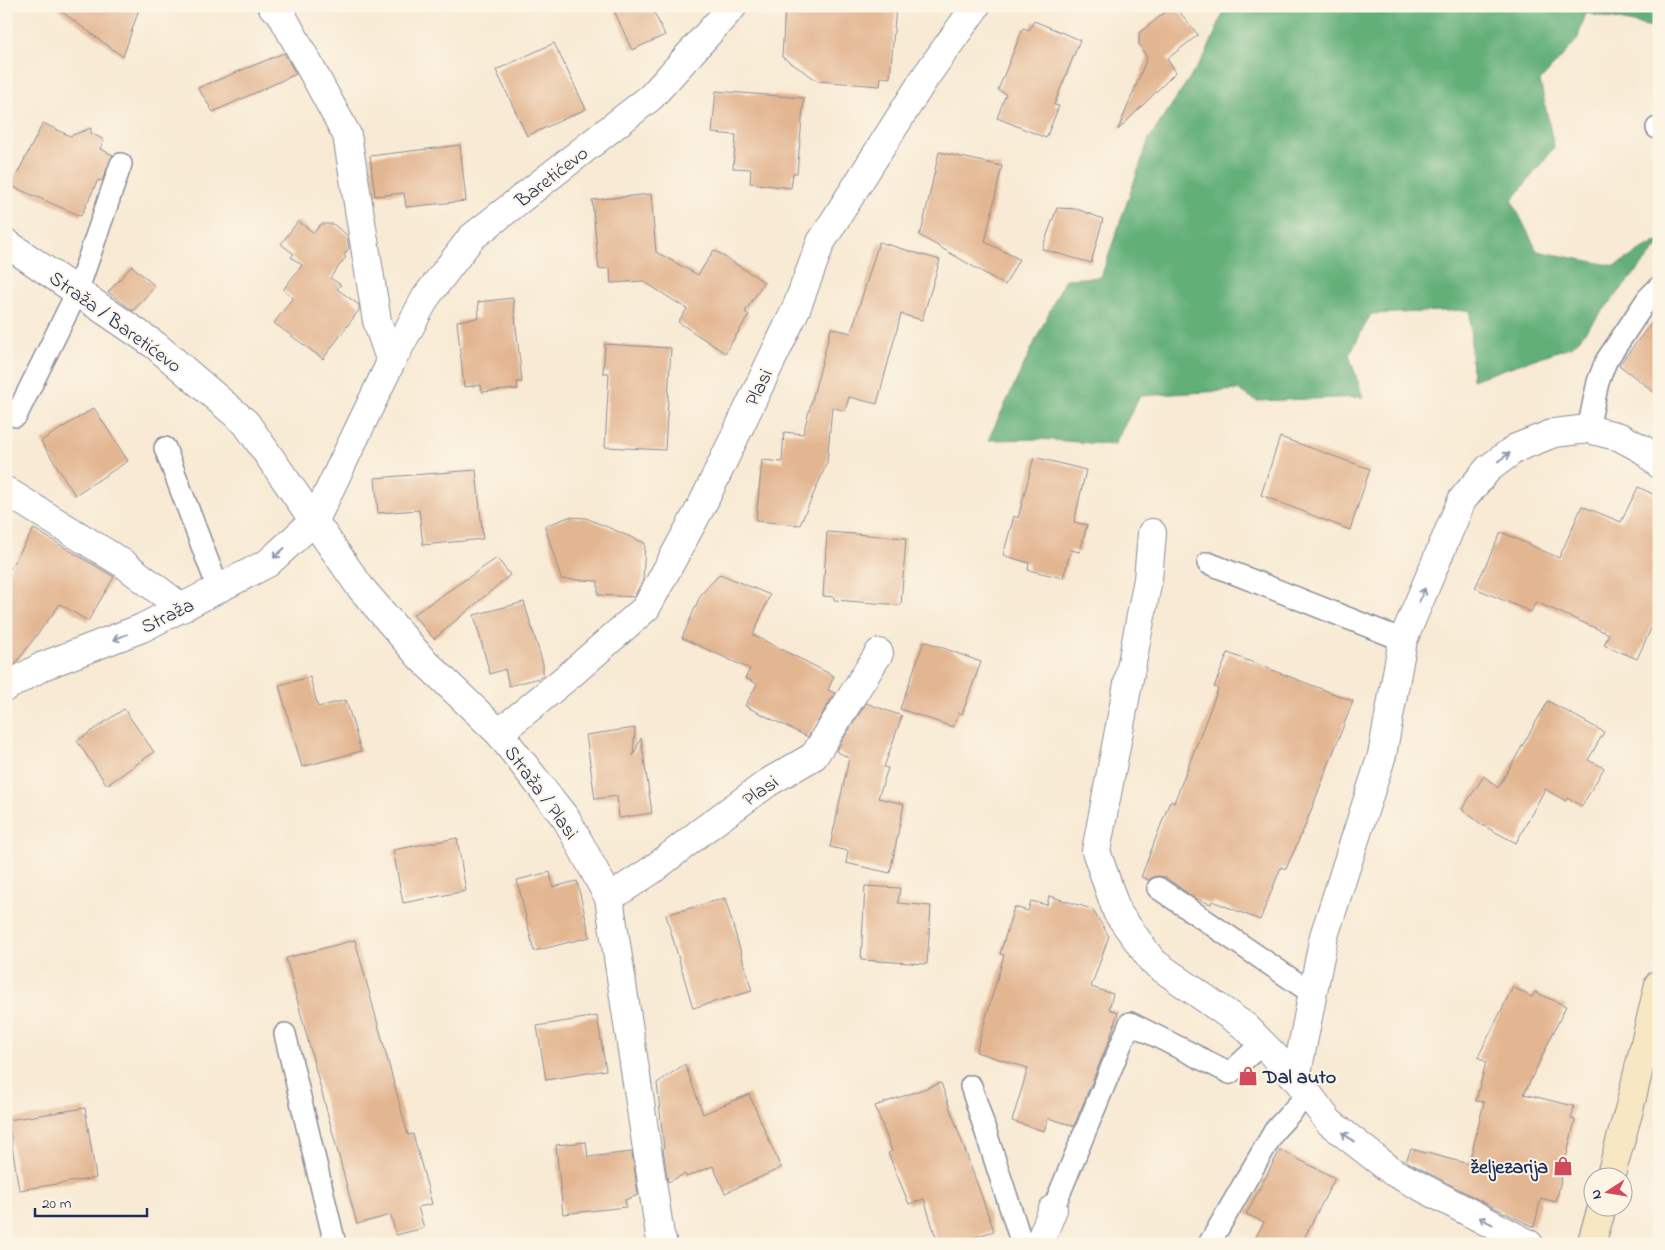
<svg xmlns="http://www.w3.org/2000/svg" width="1665" height="1250" font-family="'Indie Flower',sans-serif">
<style>
.forest{fill:#62af78;stroke:#3e6f6b}
.building{fill:#e3b692}
.lines{fill:none;stroke-linecap:round;stroke-linejoin:round}
.lane-casing{stroke:#8a8c99;stroke-width:24}
.street-casing{stroke:#8a8c99;stroke-width:30}
.secondary-casing{stroke:#8a8c99;stroke-width:30}
.lane{stroke:#fff;stroke-width:21}
.street{stroke:#fff;stroke-width:28}
.secondary{stroke:#f8e7c3;stroke-width:28}
.oneway{stroke:#8d97ae}
.labels{text-anchor:middle;stroke-width:4;stroke-linejoin:round;paint-order:stroke}
.street-label{font-size:20px;fill:#1b2f5e;stroke:#fcf5e5}
.poi-label{font-size:20px;font-weight:bold;fill:#1b2f5e;stroke:#fcf5e5;text-anchor:start}
</style>
<rect width="100%" height="100%" fill="#fcf5e5"/>
<filter id="ink" filterUnits="userSpaceOnUse"><feTurbulence type="fractalNoise" baseFrequency=".02" numOctaves="2"/><feDisplacementMap in="SourceGraphic" scale="10" xChannelSelector="R" yChannelSelector="G"/><feConvolveMatrix kernelMatrix="1 2 1 2 8 2 1 2 1" color-interpolation-filters="sRGB"/></filter>
<filter id="wash" filterUnits="userSpaceOnUse"><feTurbulence type="fractalNoise" baseFrequency=".0096" numOctaves="4" result="noise"/><feDisplacementMap in="SourceGraphic" scale="20" xChannelSelector="R" yChannelSelector="G"/><feGaussianBlur stdDeviation="1.12" result="paint"/><feColorMatrix in="noise" values="0 0 0 0 0 0 0 0 0 0 0 0 0 0 0 0 0 1.4 0 .05"/><feComposite in="paint" operator="in"/></filter>
<g filter="url(#wash)">
<rect width="100%" height="100%" fill="#f8ead4"/>
<path class="forest" d="M 1226,6 L 1659,6 L 1659,30 L 1652,27 L 1586,13 L 1577,40 L 1540,81 L 1554,147 L 1512,201 L 1537,251 L 1615,266 L 1659,240 L 1659,245 L 1573,346 L 1472,380 L 1470,310 L 1371,314 L 1349,355 L 1363,397 L 1257,401 L 1238,390 L 1140,396 L 1114,445 L 1041,439 L 988,440 L 1065,279 L 1101,277 L 1149,139 L 1207,52 Z"/>
<g id="blocks">
<g class="building">
<path d="M 54,6 L 140,6 L 123,57 Z"/>
<path d="M 612,6 L 651,6 L 665,35 L 632,50 Z"/>
<path d="M 785,6 L 896,6 L 890,78 L 881,77 L 880,86 L 818,81 L 782,57 Z"/>
<path d="M 1173,6 L 1175,6 L 1198,35 L 1167,59 L 1176,72 L 1118,130 L 1147,58 L 1139,44 L 1139,33 Z"/>
<path d="M 1034,21 L 1080,40 L 1054,105 L 1059,106 L 1046,138 L 997,118 L 1006,94 L 998,90 L 1023,28 L 1029,30 Z"/>
<path d="M 554,43 L 586,109 L 527,136 L 496,70 Z"/>
<path d="M 284,53 L 296,74 L 213,112 L 198,88 Z"/>
<path d="M 716,91 L 804,98 L 797,173 L 793,173 L 791,188 L 750,183 L 751,169 L 733,168 L 736,135 L 712,133 Z"/>
<path d="M 43,123 L 70,136 L 91,128 L 91,133 L 104,140 L 100,149 L 113,155 L 103,178 L 101,181 L 98,180 L 81,216 L 11,186 Z"/>
<path d="M 460,145 L 466,201 L 406,207 L 404,193 L 375,196 L 370,156 Z"/>
<path d="M 939,152 L 1002,166 L 985,242 L 1019,259 L 1005,285 L 919,235 L 922,229 Z"/>
<path d="M 651,194 L 656,252 L 698,275 L 714,250 L 764,282 L 745,312 L 749,315 L 725,353 L 678,322 L 687,309 L 643,281 L 611,283 L 610,268 L 599,269 L 592,200 Z"/>
<path d="M 1057,208 L 1077,209 L 1103,219 L 1091,263 L 1042,249 Z"/>
<path d="M 298,221 L 314,233 L 321,224 L 333,224 L 347,235 L 349,248 L 344,255 L 346,257 L 330,278 L 341,285 L 337,289 L 359,305 L 359,310 L 323,359 L 274,323 L 293,298 L 283,290 L 302,265 L 291,257 L 294,254 L 281,244 Z"/>
<path d="M 879,242 L 940,260 L 922,320 L 901,314 L 877,404 L 849,397 L 845,411 L 832,407 L 827,463 L 800,525 L 756,521 L 762,460 L 782,462 L 784,432 L 803,434 L 831,328 L 851,333 Z"/>
<path d="M 132,266 L 155,286 L 133,311 L 108,292 Z"/>
<path d="M 513,298 L 522,382 L 517,382 L 518,389 L 482,392 L 481,385 L 464,387 L 457,321 L 479,318 L 478,302 Z"/>
<path d="M 1659,313 L 1659,396 L 1619,365 Z"/>
<path d="M 605,344 L 671,348 L 665,450 L 605,447 L 609,373 L 603,373 Z"/>
<path d="M 94,408 L 128,461 L 75,495 L 41,441 Z"/>
<path d="M 1280,437 L 1370,469 L 1350,530 L 1261,495 Z"/>
<path d="M 1034,457 L 1086,470 L 1074,522 L 1087,525 L 1080,552 L 1071,550 L 1063,578 L 1028,570 L 1029,563 L 1003,555 L 1014,516 L 1018,518 Z"/>
<path d="M 476,470 L 483,539 L 423,545 L 419,510 L 378,513 L 375,478 Z"/>
<path d="M 1638,487 L 1659,497 L 1659,611 L 1637,659 L 1604,645 L 1609,634 L 1536,602 L 1531,612 L 1475,588 L 1501,532 L 1559,558 L 1582,506 L 1621,522 Z"/>
<path d="M 569,517 L 586,518 L 645,543 L 643,580 L 634,597 L 598,595 L 598,581 L 561,579 L 545,526 Z"/>
<path d="M 34,529 L 114,577 L 88,621 L 60,604 L 16,663 L 6,669 L 6,575 Z"/>
<path d="M 827,532 L 906,538 L 901,605 L 834,600 L 834,597 L 823,596 Z"/>
<path d="M 497,558 L 510,575 L 434,639 L 413,615 Z"/>
<path d="M 720,574 L 770,595 L 753,635 L 834,676 L 828,690 L 835,693 L 808,737 L 745,706 L 757,684 L 745,678 L 750,669 L 682,638 L 701,594 Z"/>
<path d="M 524,602 L 543,664 L 543,677 L 509,686 L 505,669 L 490,674 L 474,615 Z"/>
<path d="M 924,641 L 981,662 L 962,714 L 959,713 L 953,727 L 900,709 Z"/>
<path d="M 1228,653 L 1353,701 L 1305,826 L 1286,869 L 1281,867 L 1260,920 L 1212,901 L 1211,904 L 1194,898 L 1165,877 L 1158,876 L 1153,877 L 1149,880 L 1141,877 L 1170,801 L 1174,803 L 1218,689 L 1214,687 Z"/>
<path d="M 310,677 L 318,707 L 346,700 L 361,751 L 302,767 L 279,685 Z"/>
<path d="M 1548,701 L 1604,732 L 1588,760 L 1604,768 L 1582,806 L 1567,798 L 1566,801 L 1545,789 L 1516,843 L 1482,825 L 1462,809 L 1484,776 L 1498,788 Z"/>
<path d="M 866,703 L 902,716 L 884,767 L 888,768 L 878,798 L 904,804 L 890,873 L 846,863 L 848,851 L 830,847 L 849,758 L 836,751 Z"/>
<path d="M 124,709 L 154,752 L 107,785 L 77,741 Z"/>
<path d="M 635,728 L 633,756 L 641,738 L 652,813 L 619,818 L 617,796 L 595,799 L 586,735 Z"/>
<path d="M 457,838 L 466,891 L 403,903 L 393,850 Z"/>
<path d="M 550,872 L 553,887 L 577,881 L 590,937 L 534,951 L 517,880 Z"/>
<path d="M 865,886 L 900,888 L 898,903 L 931,906 L 927,964 L 861,960 Z"/>
<path d="M 1049,896 L 1092,909 L 1109,936 L 1091,987 L 1113,994 L 1109,1009 L 1118,1012 L 1110,1038 L 1074,1126 L 1048,1118 L 1044,1131 L 1012,1121 L 1028,1068 L 976,1052 L 1004,955 L 1000,954 L 1014,907 L 1028,911 L 1031,901 L 1047,905 Z"/>
<path d="M 725,898 L 752,991 L 693,1008 L 666,915 Z"/>
<path d="M 355,940 L 408,1135 L 413,1134 L 432,1204 L 418,1207 L 424,1228 L 396,1235 L 391,1215 L 357,1224 L 286,958 Z"/>
<path d="M 1513,987 L 1532,997 L 1535,992 L 1566,1006 L 1524,1094 L 1574,1106 L 1571,1119 L 1575,1120 L 1556,1202 L 1541,1198 L 1534,1227 L 1483,1202 L 1406,1161 L 1411,1149 L 1469,1164 L 1484,1102 L 1476,1101 L 1486,1062 L 1478,1057 Z"/>
<path d="M 597,1016 L 606,1070 L 546,1080 L 537,1026 Z"/>
<path d="M 685,1064 L 703,1114 L 749,1094 L 781,1168 L 725,1193 L 713,1166 L 686,1177 L 685,1174 L 668,1182 L 663,1149 L 664,1149 L 657,1083 Z"/>
<path d="M 941,1083 L 994,1231 L 974,1237 L 976,1244 L 938,1244 L 924,1199 L 909,1204 L 888,1153 L 892,1151 L 875,1106 Z"/>
<path d="M 85,1108 L 96,1178 L 19,1190 L 8,1120 Z"/>
<path d="M 586,1142 L 588,1157 L 632,1152 L 638,1195 L 625,1200 L 626,1207 L 563,1214 L 556,1145 Z"/>
<path d="M 1280,1150 L 1335,1178 L 1301,1244 L 1252,1244 L 1264,1222 L 1246,1214 Z"/>
</g>
</g>
</g>
<g filter="url(#ink)">
<use href="#blocks" fill-opacity="0" stroke="#8a8c99" stroke-width="1"/>
<g class="lines">
<defs>
<g id="lane">
<path d="M 1657,128 L 1659,128"/>
<path d="M 16,416 L 77,292 L 121,164"/>
<path d="M 1588,429 L 1598,382 L 1606,361 L 1648,298 L 1659,287"/>
<path d="M 165,448 L 218,588"/>
<path d="M 1208,563 L 1403,640"/>
<path d="M 1158,888 L 1313,994"/>
<path d="M 285,1034 L 335,1244"/>
<path d="M 971,1086 L 1022,1244"/>
<path d="M 1053,1209 L 1130,1023 L 1230,1073 L 1262,1043"/>
<path d="M 1209,1244 L 1275,1130 L 1308,1094"/>
</g>
<g id="street">
<path d="M 272,6 L 279,10 L 347,135 L 377,321 L 391,362"/>
<path d="M 6,243 L 155,345 L 246,423 L 360,587 L 421,658 L 499,733 L 567,820 L 609,898 L 660,1235 L 663,1244"/>
<path d="M 6,491 L 124,564 L 182,608"/>
<path d="M 1152,533 L 1148,579 L 1096,851 L 1117,912 L 1153,962 L 1246,1027 L 1296,1078 L 1329,1122 L 1393,1172 L 1529,1244"/>
<path d="M 6,687 L 43,666 L 142,628 L 268,563 L 315,520 L 391,362 L 426,297 L 471,238 L 651,97 L 733,6"/>
<path d="M 499,733 L 571,674 L 646,608 L 704,501 L 796,309 L 821,242 L 926,76 L 976,6"/>
<path d="M 609,898 L 652,870 L 702,831 L 769,782 L 814,756 L 879,653"/>
<path d="M 1296,1078 L 1324,936 L 1382,755 L 1403,640 L 1462,500 L 1488,469 L 1516,448 L 1554,433 L 1588,429 L 1620,437 L 1644,450 L 1659,464"/>
<path d="M 1039,1244 L 1053,1209"/>
</g>
<g id="secondary">
<path d="M 1610,1178 L 1630,1106 L 1659,984"/>
<path d="M 1591,1244 L 1602,1208"/>
</g>
</defs>
<use href="#lane" class="lane-casing"/>
<use href="#street" class="street-casing"/>
<use href="#secondary" class="secondary-casing"/>
<use href="#lane" class="lane"/>
<use href="#street" class="street"/>
<use href="#secondary" class="secondary"/>
</g>
<defs><path id="oneway-shaft" d="M-6 0H5M1.5-3L5.5 0L1.5 3" fill="none" stroke-width="1.6" stroke-linecap="round" stroke-linejoin="round" transform="scale(1.25)"/></defs>
<g class="oneway">
<use href="#oneway-shaft" transform="translate(1504 457) rotate(-36)"/>
<use href="#oneway-shaft" transform="translate(279 553) rotate(138)"/>
<use href="#oneway-shaft" transform="translate(1422 595) rotate(-67)"/>
<use href="#oneway-shaft" transform="translate(120 637) rotate(159)"/>
<use href="#oneway-shaft" transform="translate(1348 1137) rotate(-142)"/>
<use href="#oneway-shaft" transform="translate(1486 1221) rotate(-152)"/>
</g>
</g>
<defs>
<symbol id="shop-bare" viewBox="-9 -9 18 18"><path d="M-5-2.5h2.3a2.7 3.5 0 0 1 5.4 0H5L5.5 6h-11ZM-1.5-2.5h3a1.5 2.3 0 0 0-3 0Z" fill="#d1495b" stroke="#fcf5e5" stroke-width="2.5" paint-order="stroke"/></symbol>
</defs>
<g fill-rule="evenodd">
<use href="#shop-bare" x="1234" y="1062" width="28" height="28"/>
<use href="#shop-bare" x="1549" y="1152" width="28" height="28"/>
</g>
<g class="labels">
<g class="street-label">
<text transform="translate(551 176) rotate(-38)" y="7">Baretićevo</text>
<text transform="translate(116 321) rotate(36)" y="7">Straža / Baretićevo</text>
<text transform="translate(758 387) rotate(-64)" y="7">Plasi</text>
<text transform="translate(167 615) rotate(-26)" y="7">Straža</text>
<text transform="translate(760 790) rotate(-35)" y="7">Plasi</text>
<text transform="translate(542 792) rotate(54)" y="7">Straža / Plasi</text>
</g>
<g class="poi-label">
<text x="1263" y="1083">Dal auto</text>
<text x="1548" y="1173" text-anchor="end">željezarija</text>
</g>
</g>
<rect width="1665" height="1250" fill="none" stroke="#fcf5e5" stroke-width="25"/>
<g transform="translate(1608 1192) rotate(258)"><circle r="24" fill="#fcf5e5" stroke="#a2a6af"/>
<path d="M0-4L9 19L0 12L-9 19Z" fill="#d1495b"/>
<text y="-8" font-size="14" font-weight="bold" text-anchor="middle" fill="#1b2f5e">N</text>
</g>
<path d="M35 1208v8h112v-8" fill="none" stroke="#1b2f5e" stroke-width="2.5"/>
<text x="42" y="1208" font-size="15" fill="#1b2f5e" stroke="#fcf5e5" stroke-width="4" paint-order="stroke">20 m</text>
</svg>
